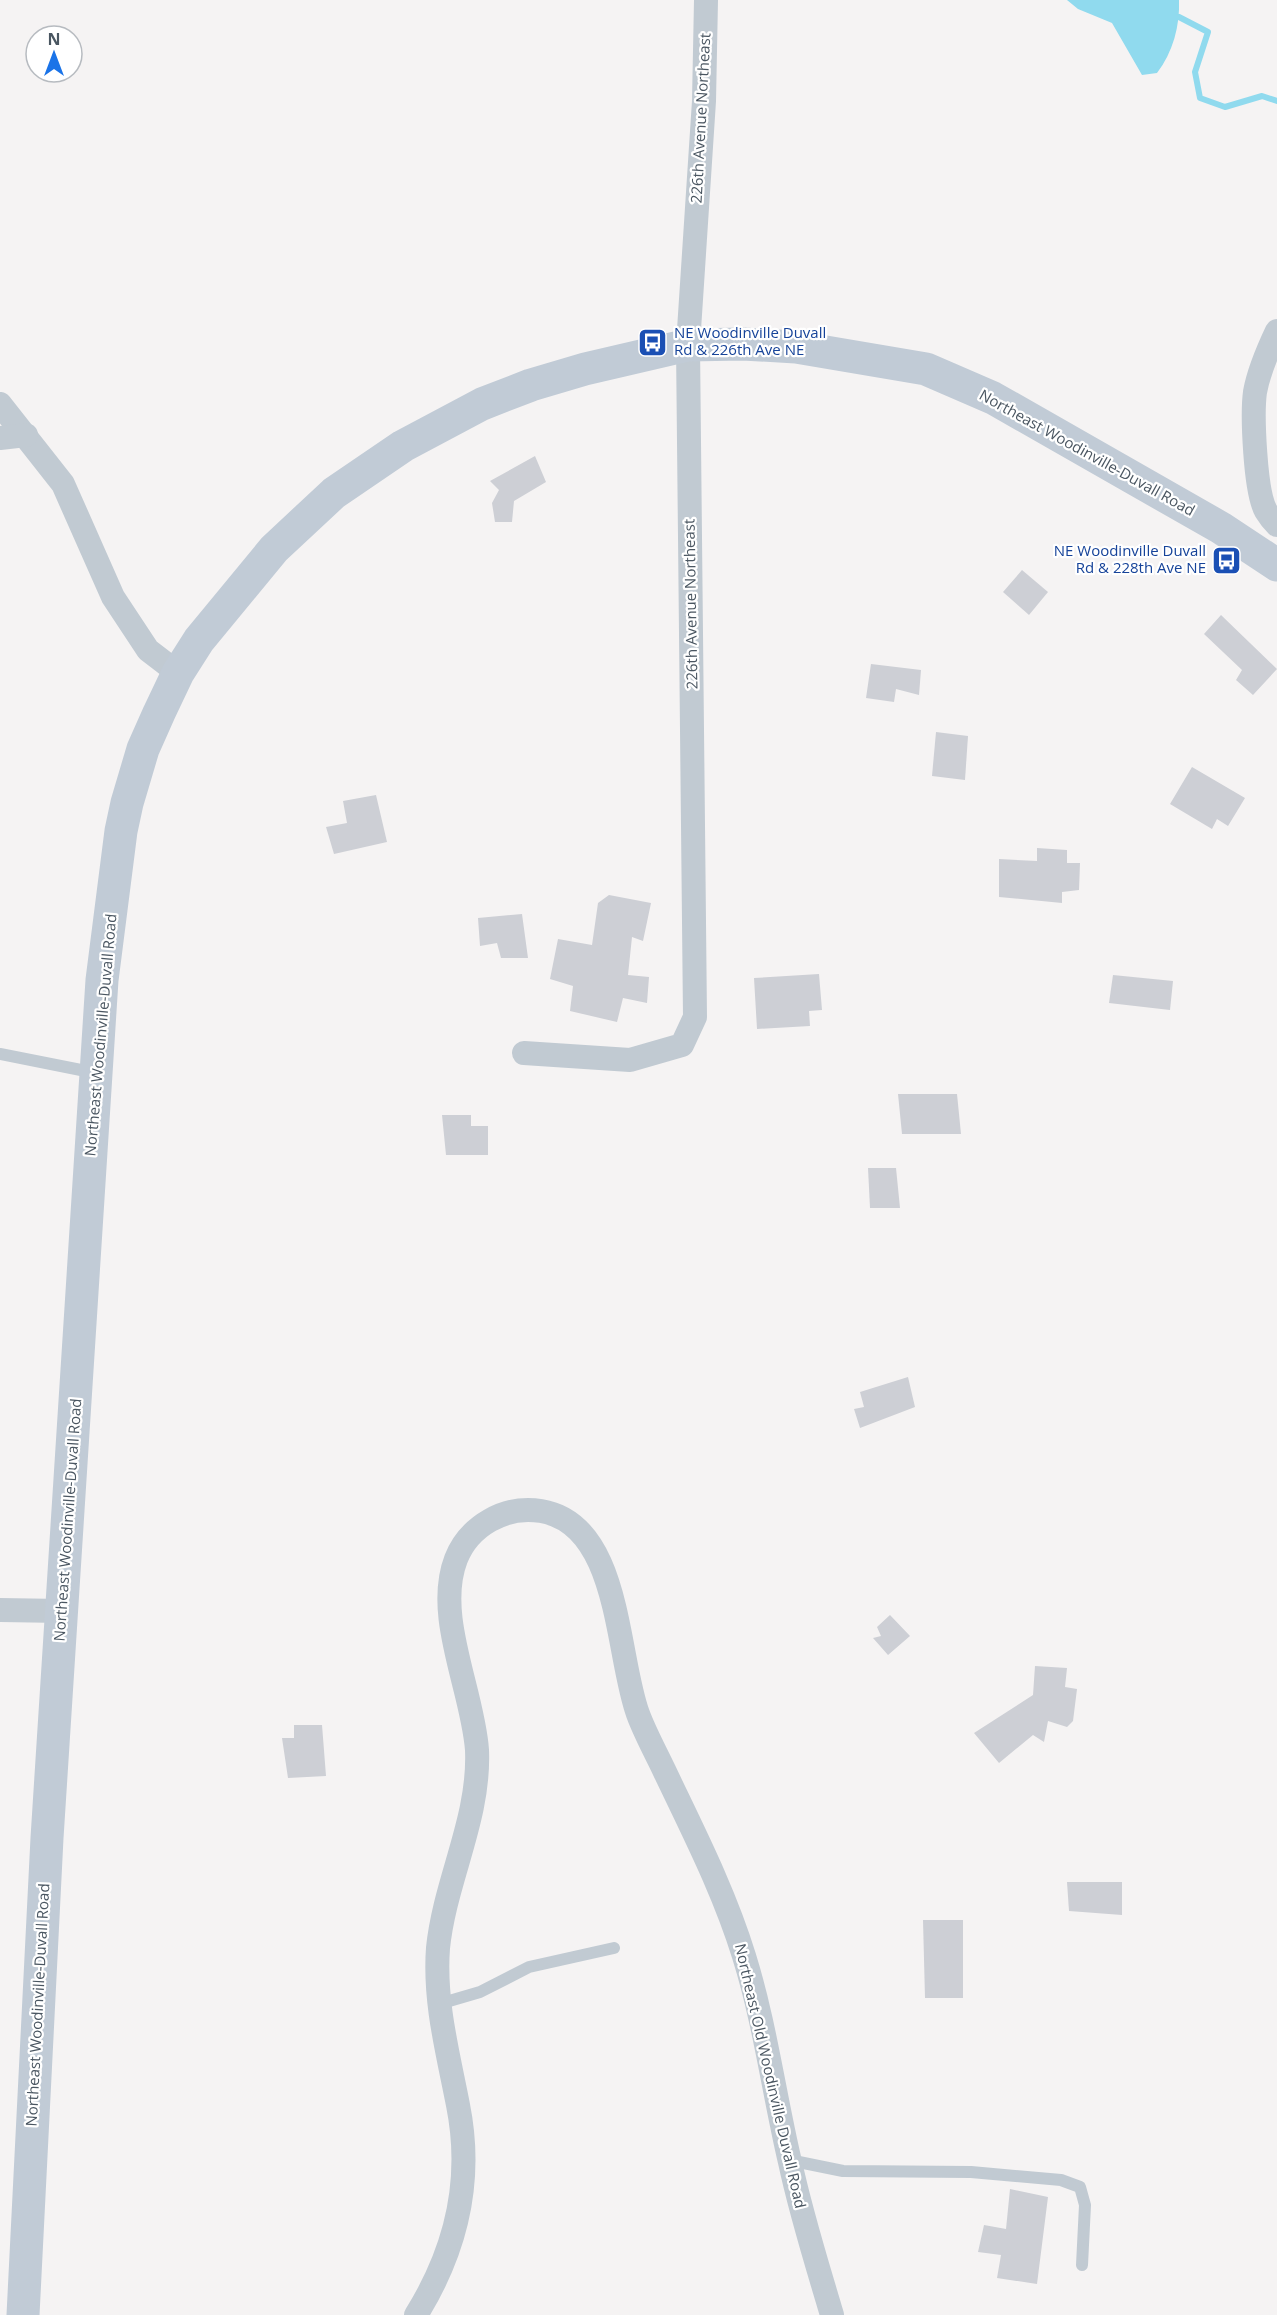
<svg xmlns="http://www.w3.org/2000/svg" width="1277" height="2315" font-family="'Open Sans',sans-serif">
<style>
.water{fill:#90daee}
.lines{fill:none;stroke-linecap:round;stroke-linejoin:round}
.stream{stroke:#90daee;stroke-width:6}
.building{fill:#cdcfd5}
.lane{stroke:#c1cad2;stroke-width:12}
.street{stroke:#c1cad2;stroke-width:24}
.secondary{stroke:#c1cbd6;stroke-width:33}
.labels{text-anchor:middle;stroke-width:4.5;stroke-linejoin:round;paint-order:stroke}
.street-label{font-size:15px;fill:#4a5661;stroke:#fff}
.transit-label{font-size:15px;fill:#164399;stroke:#fff;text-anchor:start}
</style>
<rect width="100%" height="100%" fill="#f5f3f3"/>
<path class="water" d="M 1067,0 L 1179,0 C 1180,26 1173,52 1157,73 L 1142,75 L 1112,23 L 1078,9 Z"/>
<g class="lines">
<path class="stream" d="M 1179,17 L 1208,32 L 1195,72 L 1200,98 L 1225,107 L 1262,96 L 1277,101"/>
</g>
<g class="building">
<path d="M 535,456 L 546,482 L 514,501 L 512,522 L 495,522 L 492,503 L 499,490 L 490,481 Z"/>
<path d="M 1022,570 L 1048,592 L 1029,615 L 1003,592 Z"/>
<path d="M 1221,615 L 1277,669 L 1253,695 L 1236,680 L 1242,670 L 1204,634 Z"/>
<path d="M 871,664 L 921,670 L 919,695 L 896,689 L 894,702 L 866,698 Z"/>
<path d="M 936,732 L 968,736 L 965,780 L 932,776 Z"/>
<path d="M 1192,767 L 1245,798 L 1228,826 L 1217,819 L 1212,829 L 1170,804 Z"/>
<path d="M 376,795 L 387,842 L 334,854 L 326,827 L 347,823 L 343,801 Z"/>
<path d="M 1037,848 L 1067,850 L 1067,863 L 1080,863 L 1079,890 L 1062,892 L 1062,903 L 999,897 L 999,859 L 1037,861 Z"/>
<path d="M 609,895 L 651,903 L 643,941 L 632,937 L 628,975 L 649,977 L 647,1003 L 623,998 L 617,1022 L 570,1011 L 573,986 L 550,979 L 558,939 L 592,945 L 598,903 Z"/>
<path d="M 522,914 L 528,958 L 501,958 L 497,943 L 480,946 L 478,918 Z"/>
<path d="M 819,974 L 822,1010 L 809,1011 L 810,1026 L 757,1029 L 754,978 Z"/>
<path d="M 1113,975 L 1173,981 L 1170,1010 L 1109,1003 Z"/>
<path d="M 898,1094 L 957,1094 L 961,1134 L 902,1134 Z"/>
<path d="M 442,1115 L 471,1115 L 471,1126 L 488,1126 L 488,1155 L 446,1155 Z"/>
<path d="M 868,1168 L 896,1168 L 900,1208 L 870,1208 Z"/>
<path d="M 908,1377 L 915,1407 L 860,1428 L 854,1409 L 864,1407 L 860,1392 Z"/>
<path d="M 890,1615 L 910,1636 L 888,1655 L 873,1638 L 881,1636 L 877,1627 Z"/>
<path d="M 1035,1666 L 1067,1668 L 1065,1687 L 1077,1689 L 1073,1721 L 1067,1727 L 1048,1721 L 1044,1742 L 1033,1735 L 999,1763 L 974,1733 L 1033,1695 Z"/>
<path d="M 294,1725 L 322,1725 L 326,1776 L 288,1778 L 282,1738 L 294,1738 Z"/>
<path d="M 1067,1882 L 1122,1882 L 1122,1915 L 1069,1911 Z"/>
<path d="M 923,1920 L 963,1920 L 963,1998 L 925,1998 Z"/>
<path d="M 1010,2189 L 1048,2197 L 1037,2284 L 997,2278 L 1001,2255 L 978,2252 L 984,2225 L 1006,2229 Z"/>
</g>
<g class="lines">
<g class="lane">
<path d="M 0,1054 L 96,1073"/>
<path d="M 439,2004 L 480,1992 L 529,1967 L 614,1948"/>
<path d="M 789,2160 L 843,2171 L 971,2172 L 1061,2180 L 1080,2187 L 1085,2205 L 1082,2265"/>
</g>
<g class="street">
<path d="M 1277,331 C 1268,350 1259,370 1255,392 C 1252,414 1255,492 1266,511 C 1269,516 1273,521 1277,525"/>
<path d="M 0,404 L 63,484 L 113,597 L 148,650 L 178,673"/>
<path d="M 0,438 L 26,435"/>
<path d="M 524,1053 L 630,1060 L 682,1045 L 695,1017 L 688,345 L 704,101 L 706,0"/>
<path d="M 0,1610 L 63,1611"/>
<path d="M 416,2315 C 456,2251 473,2180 458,2105 C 448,2053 434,2002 438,1948 C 445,1880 480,1819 477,1750 C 473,1691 434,1616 456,1559 C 469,1526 505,1505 541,1511 C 621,1524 616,1655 638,1714 C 645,1733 655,1751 664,1770 C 693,1831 724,1891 744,1956 C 765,2023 774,2094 790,2162 C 801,2214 817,2264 832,2315"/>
</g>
<path class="secondary" d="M 23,2315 L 47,1838 L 102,980 L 121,831 L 127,803 L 143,749 L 159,713 L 178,673 L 199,640 L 274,549 L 334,493 L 403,446 L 482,404 L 531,385 L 585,369 L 688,345 L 743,344 L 796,347 L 926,369 L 993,398 L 1221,528 L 1277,565"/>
</g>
<defs>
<symbol id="bus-square" viewBox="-11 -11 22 22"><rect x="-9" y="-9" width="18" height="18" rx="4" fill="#1a4fb4" stroke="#fff"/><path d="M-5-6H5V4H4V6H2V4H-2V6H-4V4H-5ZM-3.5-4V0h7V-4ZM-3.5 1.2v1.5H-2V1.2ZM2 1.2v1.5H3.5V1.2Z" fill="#fff"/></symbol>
</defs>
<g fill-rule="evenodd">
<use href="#bus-square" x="636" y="326" width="33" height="33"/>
<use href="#bus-square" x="1210" y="544" width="33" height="33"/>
</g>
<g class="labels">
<g class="street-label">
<text transform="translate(701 118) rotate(-87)" y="5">226th Avenue Northeast</text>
<text transform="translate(1087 453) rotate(29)" y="5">Northeast Woodinville-Duvall Road</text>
<text transform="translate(691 604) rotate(-91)" y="5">226th Avenue Northeast</text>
<text transform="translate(101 1035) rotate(-85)" y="5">Northeast Woodinville-Duvall Road</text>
<text transform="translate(68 1520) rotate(-86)" y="5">Northeast Woodinville-Duvall Road</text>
<text transform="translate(38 2005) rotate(-87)" y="5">Northeast Woodinville-Duvall Road</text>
<text transform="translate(770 2076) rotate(77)" y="5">Northeast Old Woodinville Duvall Road</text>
</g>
<g class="transit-label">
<text x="674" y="338">NE Woodinville Duvall<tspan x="674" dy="17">Rd &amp; 226th Ave NE</tspan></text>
<text x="1206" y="556" text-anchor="end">NE Woodinville Duvall<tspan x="1206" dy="17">Rd &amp; 228th Ave NE</tspan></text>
</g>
</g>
<g transform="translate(54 54)"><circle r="28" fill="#ffffff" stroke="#b7bbc0" stroke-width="1.5"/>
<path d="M0-4.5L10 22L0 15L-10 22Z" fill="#1a73e8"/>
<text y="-9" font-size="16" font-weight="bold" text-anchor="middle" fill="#4a5661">N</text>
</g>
</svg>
